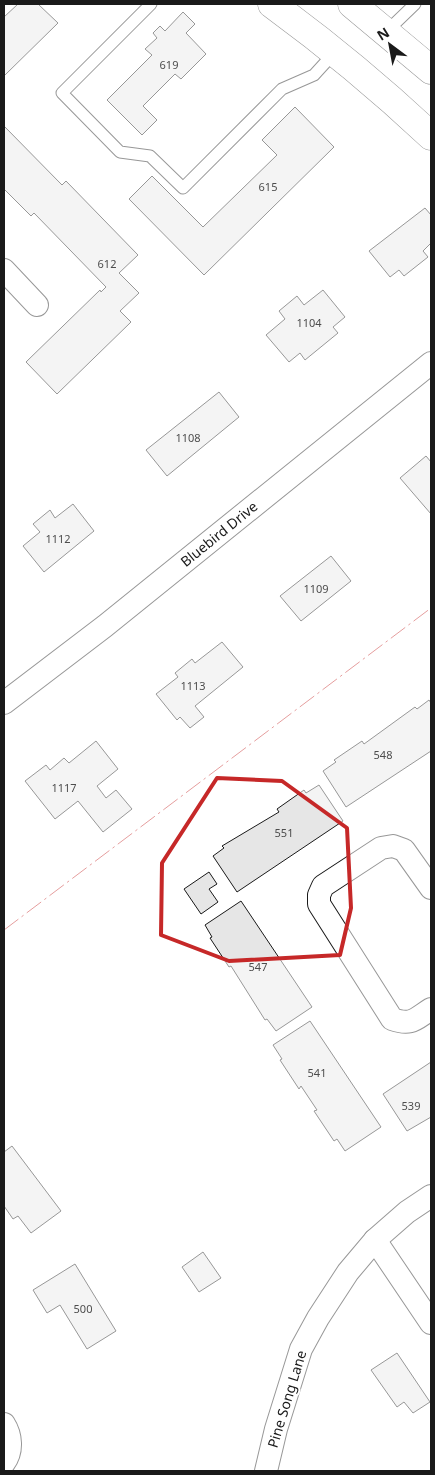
<svg xmlns="http://www.w3.org/2000/svg" width="435" height="1475" font-family="'Noto Sans',sans-serif">
<style>
.building{fill:#e6e6e6;stroke:#1a1a1a}
.lines{fill:none;stroke-linecap:round;stroke-linejoin:round}
.service-casing{stroke:#1a1a1a;stroke-width:13}
.minor-casing{stroke:#1a1a1a;stroke-width:24}
.secondary-casing{stroke:#1a1a1a;stroke-width:29}
.service{stroke:#fff;stroke-width:11}
.minor{stroke:#fff;stroke-width:22}
.secondary{stroke:#fff;stroke-width:28}
.power{stroke:#c62828;stroke-width:1;stroke-dasharray:18 4 2.5 4;stroke-linecap:butt}
.marked{fill:none;stroke:#c62828;stroke-width:4;stroke-linejoin:round}
.labels{text-anchor:middle;stroke-width:4;stroke-linejoin:round;paint-order:stroke}
.number-label{font-size:11px;fill:#4d4d4d}
.street-label{font-size:14px;fill:#1a1a1a;stroke:#fff}
</style>
<rect width="100%" height="100%" fill="#fff"/>
<g class="building">
<path d="M 18,4 L 38,4 L 58,23 L 4,76 L 4,17 Z"/>
<path d="M 183,12 L 195,24 L 186,33 L 206,54 L 181,79 L 175,74 L 143,106 L 157,120 L 142,135 L 107,100 L 152,55 L 145,49 L 157,38 L 153,33 L 160,26 L 165,31 Z"/>
<path d="M 295,107 L 334,147 L 204,275 L 129,199 L 152,176 L 203,227 L 277,155 L 262,140 Z"/>
<path d="M 4,126 L 62,185 L 66,181 L 138,255 L 119,273 L 139,293 L 120,311 L 131,322 L 57,394 L 26,362 L 100,290 L 101,292 L 106,287 L 34,213 L 31,216 L 4,189 Z"/>
<path d="M 425,208 L 431,215 L 431,243 L 423,251 L 428,257 L 404,276 L 399,270 L 390,277 L 369,251 Z"/>
<path d="M 323,290 L 345,317 L 333,327 L 338,333 L 305,360 L 300,353 L 289,362 L 266,335 L 285,319 L 279,311 L 297,296 L 304,305 Z"/>
<path d="M 219,392 L 239,417 L 167,476 L 146,450 Z"/>
<path d="M 426,456 L 431,462 L 431,514 L 400,478 Z"/>
<path d="M 73,504 L 94,531 L 44,572 L 23,546 L 40,532 L 33,524 L 50,510 L 55,518 Z"/>
<path d="M 331,556 L 351,581 L 301,621 L 280,596 Z"/>
<path d="M 222,642 L 243,667 L 195,706 L 204,717 L 190,728 L 180,717 L 177,720 L 156,694 L 178,677 L 175,673 L 192,659 L 195,663 Z"/>
<path d="M 429,700 L 431,703 L 431,751 L 346,807 L 323,771 L 336,762 L 334,760 L 362,741 L 364,744 L 415,707 L 417,709 Z"/>
<path d="M 96,741 L 118,769 L 97,786 L 106,798 L 116,790 L 132,809 L 103,832 L 78,801 L 55,819 L 25,781 L 46,765 L 50,770 L 64,758 L 69,763 Z"/>
<path d="M 319,785 L 343,821 L 237,892 L 213,856 L 224,848 L 222,846 L 279,812 L 277,809 L 304,790 L 306,793 Z"/>
<path d="M 209,872 L 217,884 L 209,889 L 218,902 L 201,914 L 184,889 Z"/>
<path d="M 241,901 L 312,1007 L 276,1031 L 267,1019 L 265,1020 L 231,966 L 229,967 L 210,938 L 212,937 L 205,925 Z"/>
<path d="M 310,1021 L 381,1127 L 345,1151 L 337,1139 L 334,1141 L 314,1111 L 317,1110 L 301,1086 L 299,1089 L 280,1060 L 282,1059 L 273,1045 Z"/>
<path d="M 431,1062 L 431,1117 L 407,1131 L 383,1094 Z"/>
<path d="M 12,1146 L 61,1211 L 31,1233 L 18,1216 L 13,1219 L 4,1206 L 4,1152 Z"/>
<path d="M 203,1252 L 221,1278 L 199,1292 L 182,1267 Z"/>
<path d="M 75,1264 L 116,1331 L 87,1349 L 60,1305 L 47,1313 L 33,1290 Z"/>
<path d="M 397,1353 L 430,1402 L 413,1413 L 404,1402 L 397,1407 L 371,1370 Z"/>
</g>
<g class="lines">
<defs>
<g id="service">
<path d="M 151,4 L 62,93 L 120,152 L 150,156 L 183,188 L 282,89 L 314,75 L 335,52"/>
<path d="M 386,32 L 415,4"/>
</g>
<g id="minor">
<path d="M 4,270 L 37,305"/>
<path d="M 4,703 L 105,626 L 431,363"/>
<path d="M 431,888 L 404,850 L 393,846 L 381,848 L 323,886 L 319,895 L 319,904 L 392,1019 C 412,1026 415,1019 431,1009"/>
<path d="M 375,1240 L 431,1323"/>
<path d="M 4,1424 C 11,1435 13,1451 4,1463"/>
<path d="M 266,1471 L 276,1429 L 301,1349 L 318,1318 L 348,1272 L 375,1240 L 407,1212 L 431,1196"/>
</g>
<g id="secondary">
<path d="M 272,4 C 328,45 381,89 431,136"/>
<path d="M 352,4 L 431,70"/>
</g>
</defs>
<use href="#service" class="service-casing"/>
<use href="#minor" class="minor-casing"/>
<use href="#secondary" class="secondary-casing"/>
<use href="#service" class="service"/>
<use href="#minor" class="minor"/>
<use href="#secondary" class="secondary"/>
<path class="power" d="M 4,930 L 431,608"/>
</g>
<path d="M0 0H435V1475H0ZM 217,778 L 282,781 L 347,828 L 351,908 L 340,955 L 229,961 L 161,935 L 162,863 Z" fill="#fff" fill-opacity=".55" fill-rule="evenodd"/>
<path class="marked" d="M 217,778 L 282,781 L 347,828 L 351,908 L 340,955 L 229,961 L 161,935 L 162,863 Z"/>
<g class="labels">
<g class="number-label">
<text x="169" y="69">619</text>
<text x="268" y="191">615</text>
<text x="107" y="268">612</text>
<text x="309" y="327">1104</text>
<text x="188" y="442">1108</text>
<text x="58" y="543">1112</text>
<text x="316" y="593">1109</text>
<text x="193" y="690">1113</text>
<text x="383" y="759">548</text>
<text x="64" y="792">1117</text>
<text x="284" y="837">551</text>
<text x="258" y="971">547</text>
<text x="317" y="1077">541</text>
<text x="411" y="1110">539</text>
<text x="83" y="1313">500</text>
</g>
<g class="street-label">
<text transform="translate(219 534) rotate(-39)" y="5">Bluebird Drive</text>
<text transform="translate(287 1399) rotate(-73)" y="5">Pine Song Lane</text>
</g>
</g>
<rect width="435" height="1475" fill="none" stroke="#1a1a1a" stroke-width="10"/>
<g transform="translate(390 45) rotate(328)" stroke="#ffffff" stroke-width="4" paint-order="stroke">
<path d="M0-4L9 19L0 12L-9 19Z" fill="#1a1a1a"/>
<text y="-8" font-size="14" font-weight="bold" text-anchor="middle" fill="#1a1a1a">N</text>
</g>
</svg>
